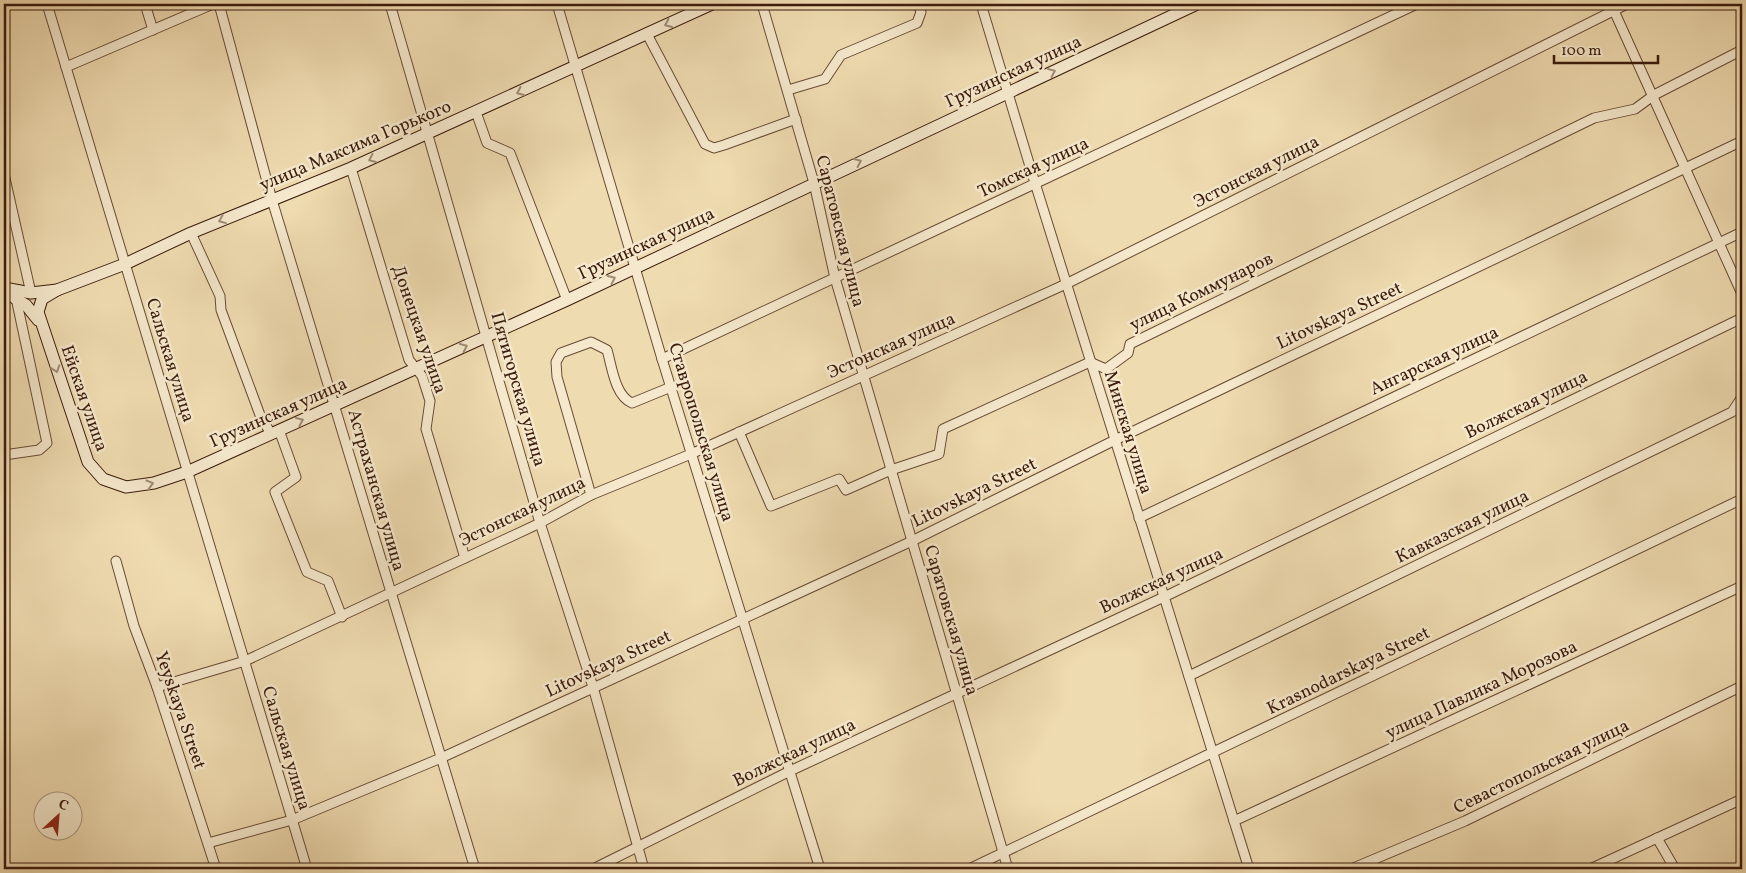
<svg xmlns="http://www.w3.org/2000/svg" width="1746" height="873" font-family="Vollkorn,serif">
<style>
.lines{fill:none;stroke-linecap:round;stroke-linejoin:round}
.minor-casing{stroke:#684b35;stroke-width:11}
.secondary-casing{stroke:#3b1b0c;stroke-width:13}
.minor{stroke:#f5e8cc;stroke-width:9}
.secondary{stroke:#f5e8cc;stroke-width:11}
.oneway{stroke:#a18c76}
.labels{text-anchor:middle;stroke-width:5;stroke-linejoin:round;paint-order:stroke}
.street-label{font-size:18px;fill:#3b1b0c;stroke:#f5e8cc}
</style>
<rect width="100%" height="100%" fill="#efdbb0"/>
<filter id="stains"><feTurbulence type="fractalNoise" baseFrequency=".004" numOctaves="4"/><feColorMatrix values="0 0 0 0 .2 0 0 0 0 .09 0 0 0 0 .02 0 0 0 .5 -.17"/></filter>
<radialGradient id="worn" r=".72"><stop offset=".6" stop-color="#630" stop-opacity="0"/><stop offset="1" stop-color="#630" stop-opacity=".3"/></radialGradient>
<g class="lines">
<defs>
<g id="minor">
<path d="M 47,4 L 307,869"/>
<path d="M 145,4 L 153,30"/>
<path d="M 219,4 L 272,200 L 475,869"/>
<path d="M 390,4 L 540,523 L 593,687 L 644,869"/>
<path d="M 557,4 L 662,359 L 820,869"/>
<path d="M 762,4 L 814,183 L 835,278 L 1008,869"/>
<path d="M 981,4 L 1035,183 L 1249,869"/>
<path d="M 1611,4 L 1742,294"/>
<path d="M 647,34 L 705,144 L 714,148 L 724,145 L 796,119"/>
<path d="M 66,67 L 213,4"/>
<path d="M 788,90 L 825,79 L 841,55 L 917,23 L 921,12 L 918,4"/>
<path d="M 476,112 L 487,143 L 510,153 L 567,300"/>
<path d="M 351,168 L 409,360 L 422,376 L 430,401 L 426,429 L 465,558"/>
<path d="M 4,174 L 31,293"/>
<path d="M 191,233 L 220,296 L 221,310 L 260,415 L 271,434"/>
<path d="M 662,359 L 1417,4"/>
<path d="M 279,430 L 296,477 L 275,492 L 307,572 L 328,581 L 342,617"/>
<path d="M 739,432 L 771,506 L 839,479 L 846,490 L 891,470 L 939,454 L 943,429 L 1090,362 L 1106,369 L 1128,353 L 1130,344 L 1594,118 L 1635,109 L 1654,95 L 1742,50"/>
<path d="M 4,455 L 39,450 L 47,443 L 16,298"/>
<path d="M 591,495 L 557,377 L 556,362 L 561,353 L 591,342 L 607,350 C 612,367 615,396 632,403 L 671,387"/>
<path d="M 1139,518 L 1742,232"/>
<path d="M 116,561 L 134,626 L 157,687 L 216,869"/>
<path d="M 1189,676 L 1732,412 L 1742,397"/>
<path d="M 157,687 L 245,661 L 540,523 L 591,495 L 691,454 L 1066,284 L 1627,4"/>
<path d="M 1234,821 L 1742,586"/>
<path d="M 1657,838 L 1675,869"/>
<path d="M 208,843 L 292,820 L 441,758 L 912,541 L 1115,440 L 1742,141"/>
<path d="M 593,869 L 790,771 L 1164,597 L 1742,318"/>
<path d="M 969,869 L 1742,499"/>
<path d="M 1351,869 L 1465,821 L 1742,686"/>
<path d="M 1590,869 L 1742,799"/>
</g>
<g id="secondary">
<path d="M 4,288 L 31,293 L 57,290 L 125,264 L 191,233 L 351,168 L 712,4"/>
<path d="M 57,290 L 42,299 L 38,312 L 88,462 L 103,479 L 126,487 L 154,483 L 187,472 L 567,300 L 1197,4"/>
<path d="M 5,292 L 26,305 L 38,320"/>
</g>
</defs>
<use href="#minor" class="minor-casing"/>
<use href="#secondary" class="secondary-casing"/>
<use href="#minor" class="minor"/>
<use href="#secondary" class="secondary"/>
</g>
<defs><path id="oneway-chevron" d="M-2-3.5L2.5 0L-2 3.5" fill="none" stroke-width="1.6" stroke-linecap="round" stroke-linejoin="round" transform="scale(1.25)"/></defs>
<g class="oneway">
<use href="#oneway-chevron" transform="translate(668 24) rotate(155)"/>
<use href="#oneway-chevron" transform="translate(1052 72) rotate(-25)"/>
<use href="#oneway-chevron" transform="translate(520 92) rotate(155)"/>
<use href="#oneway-chevron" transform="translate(372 159) rotate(156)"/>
<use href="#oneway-chevron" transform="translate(858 162) rotate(-25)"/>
<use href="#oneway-chevron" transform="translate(222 220) rotate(158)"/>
<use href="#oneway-chevron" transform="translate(612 279) rotate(-25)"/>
<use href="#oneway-chevron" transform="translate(464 347) rotate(-25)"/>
<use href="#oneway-chevron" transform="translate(56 369) rotate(72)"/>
<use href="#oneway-chevron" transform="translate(300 421) rotate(-23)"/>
<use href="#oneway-chevron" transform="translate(150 484) rotate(-16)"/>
</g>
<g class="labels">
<g class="street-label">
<text transform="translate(1013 71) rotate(-25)" y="6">Грузинская улица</text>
<text transform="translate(355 145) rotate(-23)" y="6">улица Максима Горького</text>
<text transform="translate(1033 167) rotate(-25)" y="6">Томская улица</text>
<text transform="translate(1256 171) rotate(-27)" y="6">Эстонская улица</text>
<text transform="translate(841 231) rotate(76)" y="6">Саратовская улица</text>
<text transform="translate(646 243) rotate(-25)" y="6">Грузинская улица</text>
<text transform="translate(1201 291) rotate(-26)" y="6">улица Коммунаров</text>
<text transform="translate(1339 315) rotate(-25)" y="6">Litovskaya Street</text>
<text transform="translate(420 329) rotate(71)" y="6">Донецкая улица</text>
<text transform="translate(891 345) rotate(-24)" y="6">Эстонская улица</text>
<text transform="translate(171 360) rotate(73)" y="6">Сальская улица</text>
<text transform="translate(1434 360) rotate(-25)" y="6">Ангарская улица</text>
<text transform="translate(519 389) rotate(74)" y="6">Пятигорская улица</text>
<text transform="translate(85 398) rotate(71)" y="6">Ейская улица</text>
<text transform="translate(1526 404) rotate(-26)" y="6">Волжская улица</text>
<text transform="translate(278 412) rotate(-24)" y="6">Грузинская улица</text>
<text transform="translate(702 432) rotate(73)" y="6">Ставропольская улица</text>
<text transform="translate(1129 432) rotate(73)" y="6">Минская улица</text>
<text transform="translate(377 490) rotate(74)" y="6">Астраханская улица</text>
<text transform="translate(974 492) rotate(-26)" y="6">Litovskaya Street</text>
<text transform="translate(522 511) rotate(-26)" y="6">Эстонская улица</text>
<text transform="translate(1462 526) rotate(-26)" y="6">Кавказская улица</text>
<text transform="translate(1161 580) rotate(-25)" y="6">Волжская улица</text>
<text transform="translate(952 620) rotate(74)" y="6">Саратовская улица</text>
<text transform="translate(608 663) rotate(-25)" y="6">Litovskaya Street</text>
<text transform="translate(1348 670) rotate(-26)" y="6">Krasnodarskaya Street</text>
<text transform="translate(1481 689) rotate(-25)" y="6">улица Павлика Морозова</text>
<text transform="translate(181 710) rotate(71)" y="6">Yeyskaya Street</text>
<text transform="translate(287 748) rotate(73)" y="6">Сальская улица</text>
<text transform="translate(794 752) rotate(-26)" y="6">Волжская улица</text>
<text transform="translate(1541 766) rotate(-26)" y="6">Севастопольская улица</text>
</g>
</g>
<rect width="1746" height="873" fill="none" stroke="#efdbb0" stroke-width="20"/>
<rect x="5" y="5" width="1736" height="863" fill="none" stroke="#3b1b0c" stroke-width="2.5"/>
<rect x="10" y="10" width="1726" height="853" fill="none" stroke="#3b1b0c"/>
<g transform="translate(58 816) rotate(26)"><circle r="24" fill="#f5e8cc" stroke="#ab967f"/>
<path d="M0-4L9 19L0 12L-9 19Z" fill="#8f2418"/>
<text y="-8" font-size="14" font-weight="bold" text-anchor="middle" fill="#3b1b0c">С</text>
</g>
<path d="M1554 55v8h104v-8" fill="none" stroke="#3b1b0c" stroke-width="2.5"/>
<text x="1561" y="55" font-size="15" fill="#3b1b0c" stroke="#f5e8cc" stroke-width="4" paint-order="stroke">100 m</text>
<rect width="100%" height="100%" filter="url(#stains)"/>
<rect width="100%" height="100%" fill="url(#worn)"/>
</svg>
